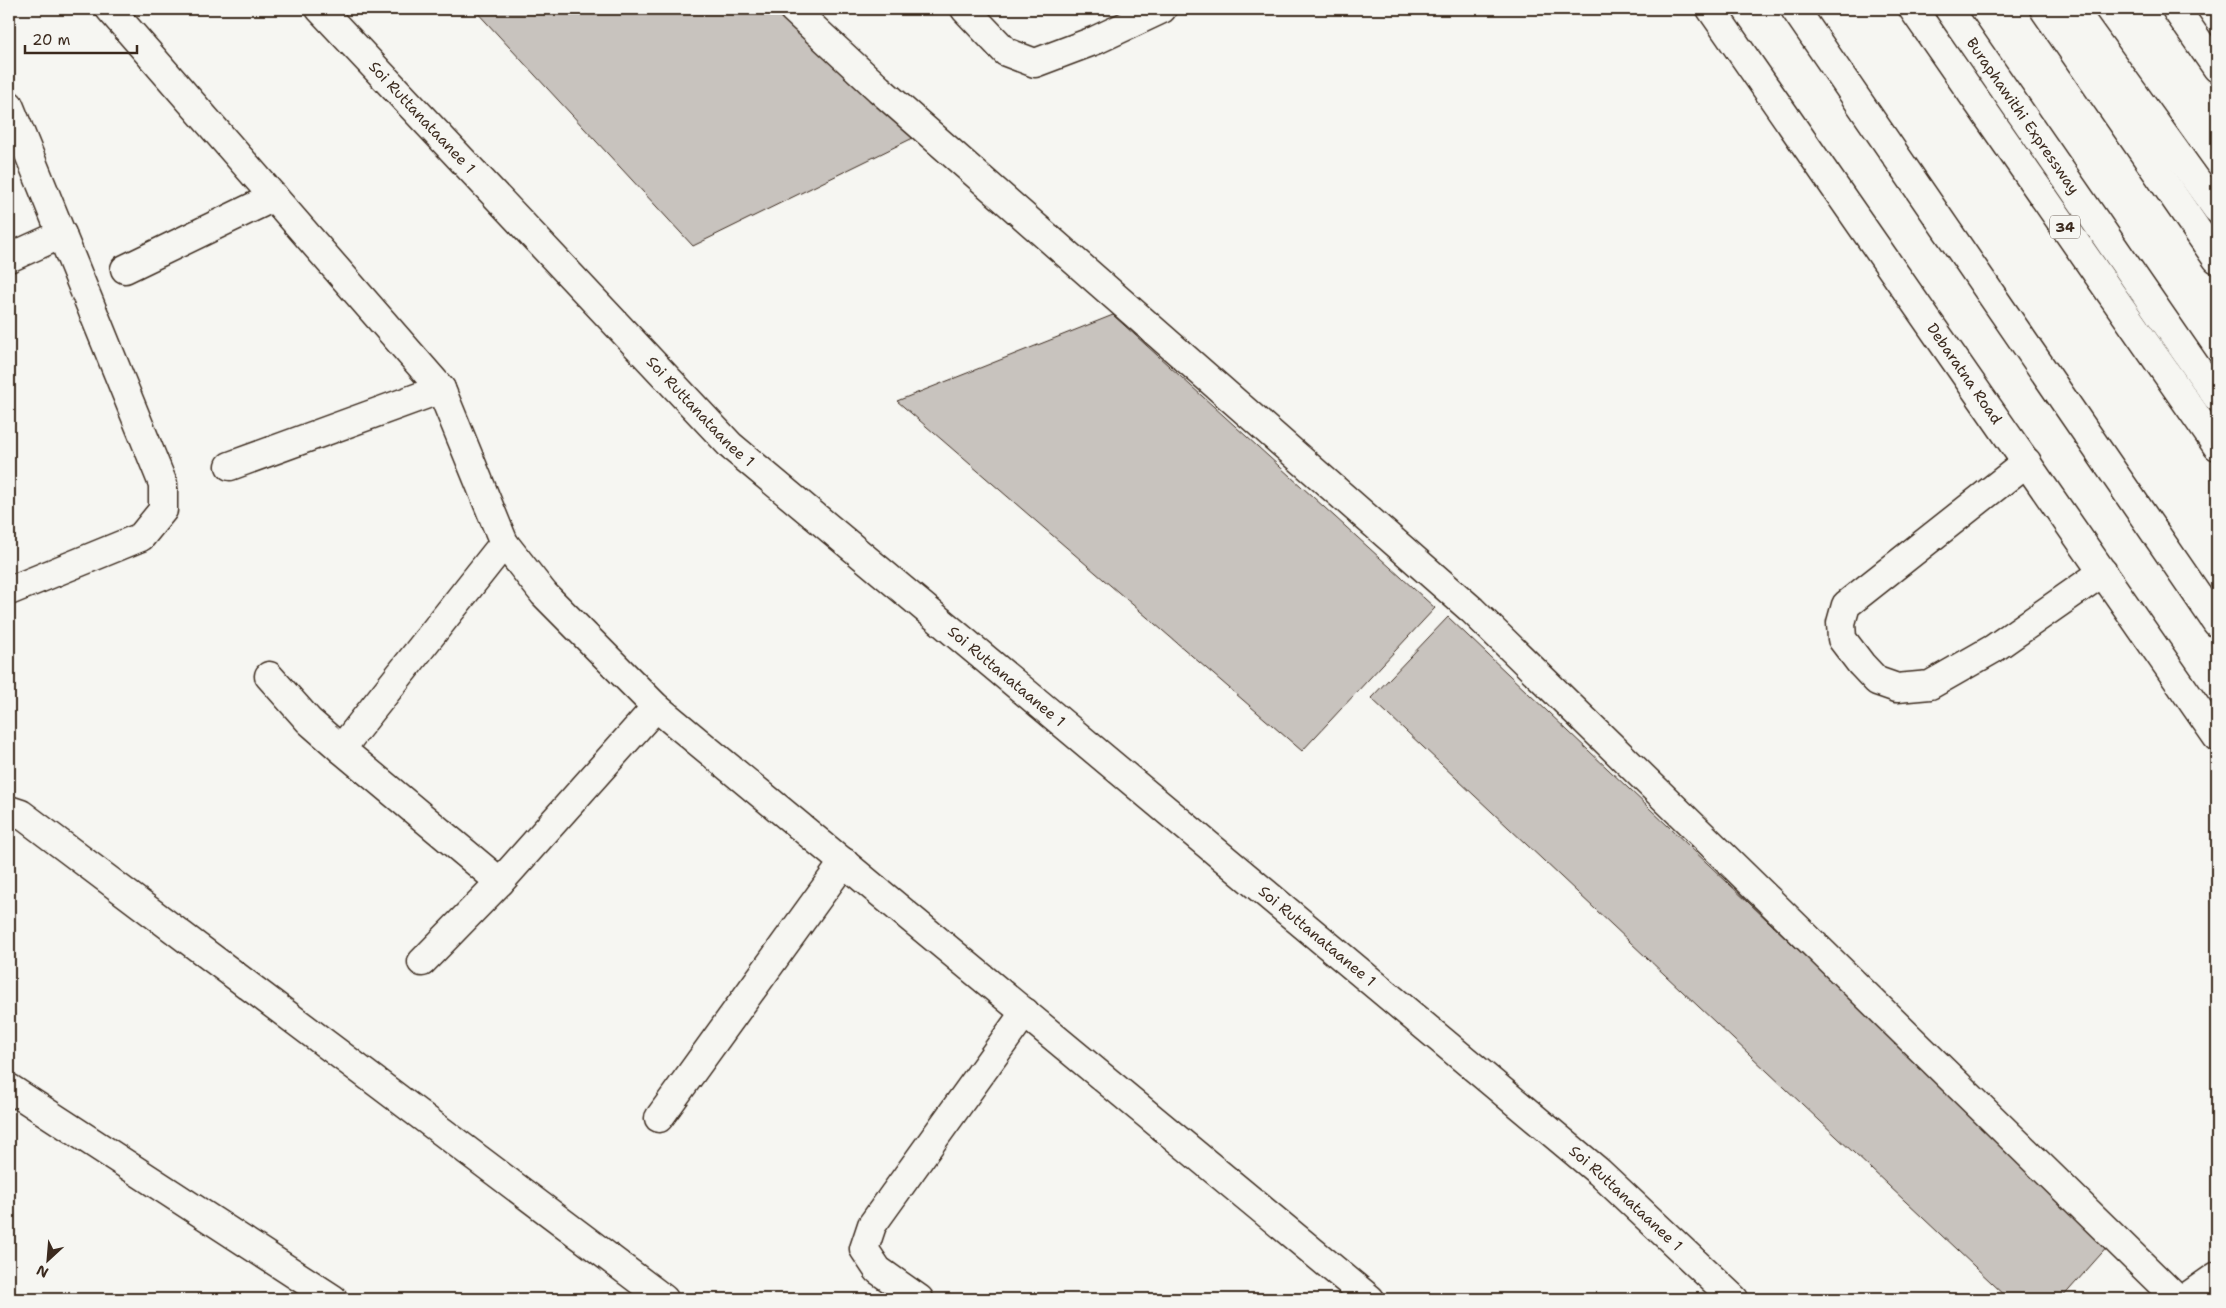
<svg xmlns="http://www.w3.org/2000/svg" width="2226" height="1308" font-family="'Shantell Sans',sans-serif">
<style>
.building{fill:#c8c3be;stroke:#3b2a1e}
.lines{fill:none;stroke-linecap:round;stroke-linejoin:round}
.minor-casing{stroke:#3b2a1e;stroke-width:31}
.major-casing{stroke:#3b2a1e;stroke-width:31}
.highway-casing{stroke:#3b2a1e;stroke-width:31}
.minor{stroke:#f6f6f2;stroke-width:28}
.major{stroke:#f6f6f2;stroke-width:28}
.highway{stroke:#f6f6f2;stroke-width:28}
.labels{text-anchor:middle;stroke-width:4;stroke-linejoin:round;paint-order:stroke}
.shield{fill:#f6f6f2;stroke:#73675e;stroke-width:1}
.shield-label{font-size:14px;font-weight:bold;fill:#3b2a1e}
.street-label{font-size:15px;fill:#3b2a1e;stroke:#f6f6f2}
</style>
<rect width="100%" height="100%" fill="#f6f6f2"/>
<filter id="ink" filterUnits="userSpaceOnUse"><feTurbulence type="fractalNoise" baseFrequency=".02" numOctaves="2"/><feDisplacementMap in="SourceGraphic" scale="10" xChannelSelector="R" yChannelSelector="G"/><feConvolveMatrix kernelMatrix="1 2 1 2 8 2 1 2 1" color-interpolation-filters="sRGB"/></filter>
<g filter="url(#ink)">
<g class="building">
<path d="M 474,9 L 780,9 L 917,136 L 693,246 Z"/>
<path d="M 1113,315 L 1435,608 L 1302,751 L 897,401 Z"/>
<path d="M 1448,617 L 2109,1245 L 2061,1299 L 2009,1299 L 1371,698 Z"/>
</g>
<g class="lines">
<defs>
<g id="minor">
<path d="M 110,9 L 441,389 L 504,543 L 544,594 L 656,707 L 1370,1299"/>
<path id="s1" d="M 320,9 L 731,446 L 1599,1172 L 1734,1299"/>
<path d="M 793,9 L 879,89 L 1472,610 L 2177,1299"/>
<path d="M 965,9 L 1006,52 L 1035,63 L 1096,40 L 1162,9"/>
<path d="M 9,105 L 163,484 L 163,510 L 141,537 L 9,591"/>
<path d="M 9,258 L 62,234"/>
<path d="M 125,269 L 274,197"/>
<path d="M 2027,462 L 1846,605 L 1841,623 L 1842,639 L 1861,664 L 1877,681 L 1897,688 L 1930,685 L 1993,649 L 2103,572"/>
<path d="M 230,466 L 441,389"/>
<path d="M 269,676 L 309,721 L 341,749"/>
<path d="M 9,810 L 21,814 L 664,1299"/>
<path d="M 500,882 L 341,749 L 504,543"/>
<path d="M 422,962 L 500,882 L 656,707"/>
<path d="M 9,1088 L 333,1299"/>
<path d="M 659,1118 L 844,862"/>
<path d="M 919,1299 L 878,1270 L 864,1249 L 872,1225 L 1025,1012"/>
<path d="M 2184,1299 L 2217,1276"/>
</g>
<g id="major">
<path id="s2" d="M 1711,9 L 2217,737"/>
<path d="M 1795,9 L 2217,623"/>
<path d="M 2176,9 L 2217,68"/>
</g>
<g id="highway">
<path d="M 1913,9 L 2217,446"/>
<path id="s3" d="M 1949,9 L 2217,397"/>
<path d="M 2044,9 L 2217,259"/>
<path d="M 2073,9 L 2217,209"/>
</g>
</defs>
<use href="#minor" class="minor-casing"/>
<use href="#major" class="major-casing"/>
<use href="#highway" class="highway-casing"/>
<use href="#minor" class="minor"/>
<use href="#major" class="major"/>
<use href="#highway" class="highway"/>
</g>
</g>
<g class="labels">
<rect class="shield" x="2050" y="215.5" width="30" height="23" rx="4"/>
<g class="shield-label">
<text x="2065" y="232">34</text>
</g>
<g class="street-label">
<text dy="5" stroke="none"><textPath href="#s3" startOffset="130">Buraphawithi Expressway</textPath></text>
<text dy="5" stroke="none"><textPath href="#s1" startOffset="149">Soi Ruttanataanee 1</textPath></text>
<text dy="5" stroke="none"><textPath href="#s2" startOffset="444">Debaratna Road</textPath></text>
<text dy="5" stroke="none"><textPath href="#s1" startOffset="554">Soi Ruttanataanee 1</textPath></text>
<text dy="5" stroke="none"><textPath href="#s1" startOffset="959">Soi Ruttanataanee 1</textPath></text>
<text dy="5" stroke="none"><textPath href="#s1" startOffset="1364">Soi Ruttanataanee 1</textPath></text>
<text dy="5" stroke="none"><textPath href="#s1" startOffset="1769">Soi Ruttanataanee 1</textPath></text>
</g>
</g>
<rect width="2226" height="1308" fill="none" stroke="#f6f6f2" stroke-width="30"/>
<rect x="15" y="15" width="2196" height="1278" fill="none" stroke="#3b2a1e" stroke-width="2" filter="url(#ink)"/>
<g transform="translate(48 1260) rotate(206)" stroke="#f6f6f2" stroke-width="4" paint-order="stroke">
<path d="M0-4L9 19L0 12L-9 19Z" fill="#3b2a1e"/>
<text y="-8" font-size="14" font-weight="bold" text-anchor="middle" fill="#3b2a1e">N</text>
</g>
<path d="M25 45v8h112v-8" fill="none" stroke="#3b2a1e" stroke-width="2.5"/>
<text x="32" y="45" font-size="15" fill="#3b2a1e" stroke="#f6f6f2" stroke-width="4" paint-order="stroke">20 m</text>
</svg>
